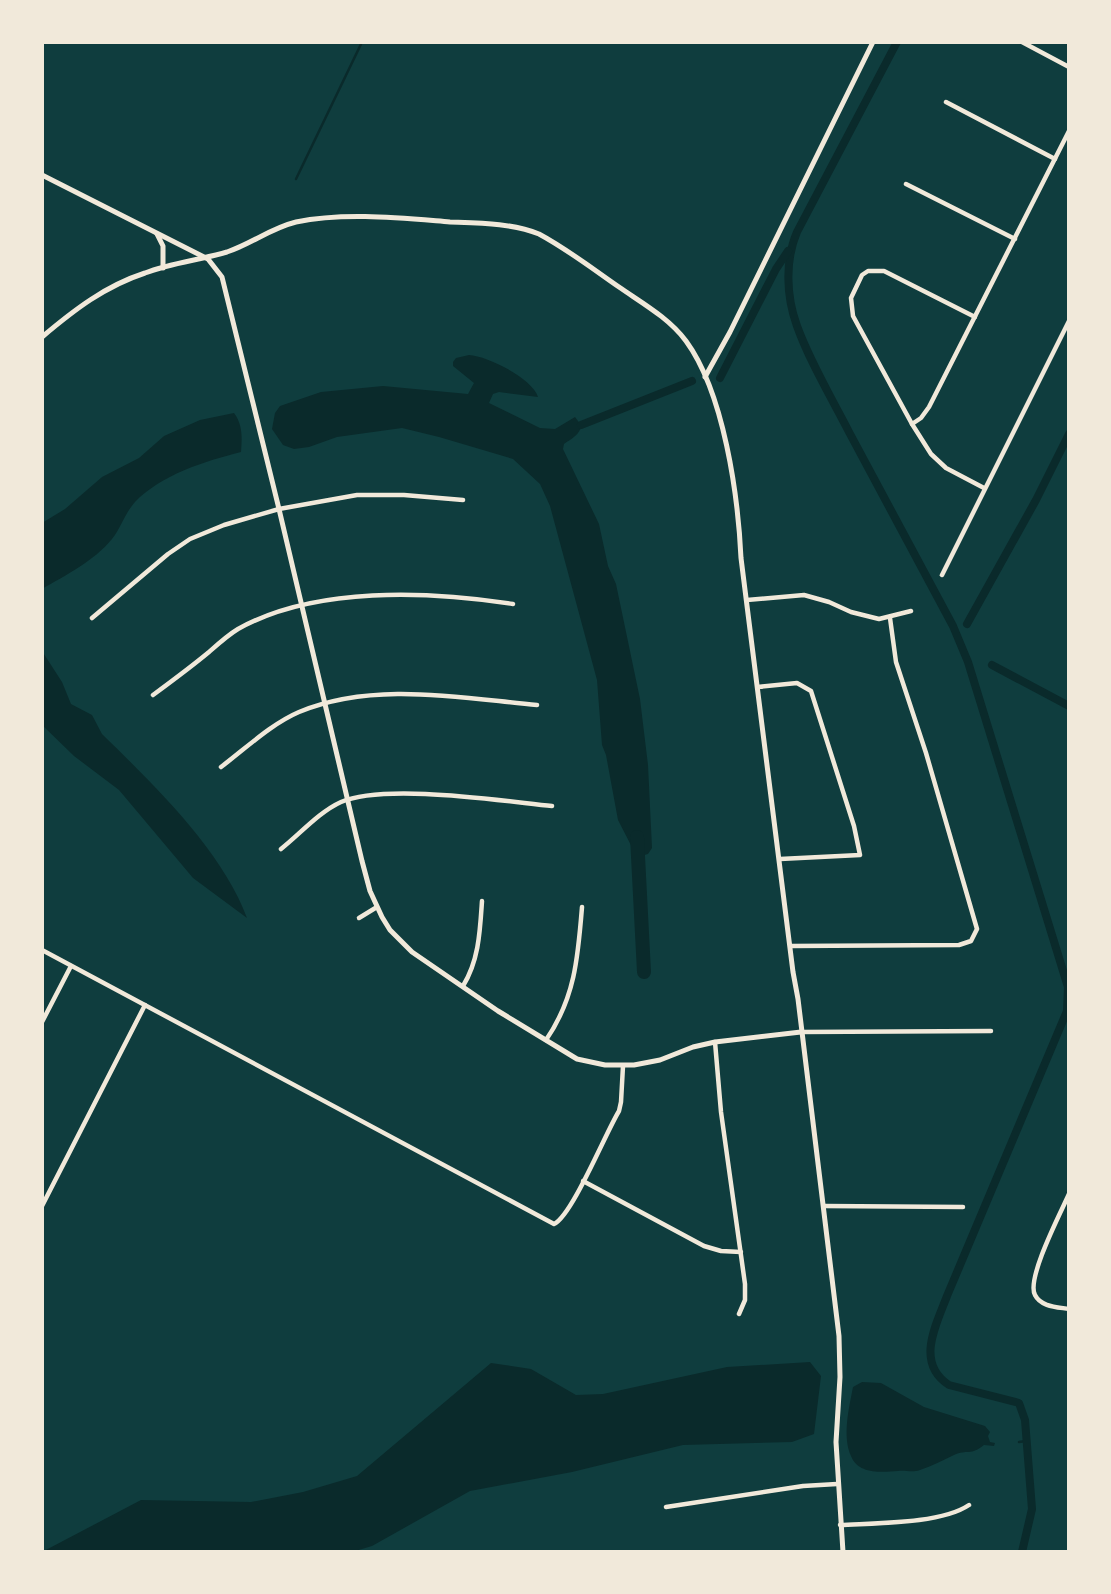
<svg xmlns="http://www.w3.org/2000/svg" width="1111" height="1594" font-family="'DM Sans',sans-serif">
<style>
.water{fill:#0a2a2b}
.lines{fill:none;stroke-linecap:round;stroke-linejoin:round}
.stream{stroke:#0a2a2b;stroke-width:2.5}
.canal{stroke:#0a2a2b;stroke-width:8}
.river{stroke:#0a2a2b;stroke-width:14}
.minor{stroke:#f1e9da;stroke-width:4.5}
.tertiary{stroke:#f1e9da;stroke-width:5}
</style>
<rect width="100%" height="100%" fill="#0f3d3e"/>
<g class="water">
<path d="M 469,355 C 488,356 533,379 538,397 L 499,392 L 493,394 L 489,403 L 540,428 L 555,429 L 575,417 L 581,425 C 581,434 571,439 564,444 L 563,449 L 599,524 L 608,566 L 616,584 L 640,699 L 648,765 L 652,848 L 648,854 L 637,857 L 618,820 L 606,755 L 602,745 L 597,680 L 550,506 L 540,484 L 513,459 L 439,437 L 402,428 L 337,437 L 309,447 L 294,449 L 283,445 L 272,429 L 275,413 L 280,406 L 321,392 L 383,386 L 468,394 L 474,383 L 453,366 L 453,362 L 456,358 Z"/>
<path d="M 234,413 C 243,425 242,438 241,452 C 205,461 161,475 135,502 C 125,513 121,528 112,539 C 94,561 66,575 42,589 L 42,523 L 65,509 L 102,477 L 139,458 L 164,436 L 200,420 Z"/>
<path d="M 42,651 L 62,682 L 71,704 L 92,715 L 102,734 C 153,784 222,850 247,918 L 193,878 L 119,790 L 74,756 L 42,725 Z"/>
<path d="M 810,1362 L 821,1376 L 814,1434 L 792,1442 L 683,1445 L 572,1472 L 470,1491 L 372,1546 L 352,1552 L 42,1552 L 141,1500 L 251,1502 L 303,1492 L 357,1476 L 491,1363 L 531,1369 L 576,1395 L 603,1394 L 727,1367 Z"/>
<path d="M 862,1382 L 881,1383 L 924,1407 L 985,1426 L 990,1432 L 988,1436 L 990,1442 L 995,1443 L 994,1446 L 984,1445 C 971,1456 967,1449 954,1455 C 943,1460 932,1466 920,1470 C 912,1473 906,1470 898,1471 C 883,1472 858,1475 851,1456 C 842,1436 849,1408 853,1387 Z"/>
</g>
<g class="lines">
<g class="stream">
<path d="M 296,179 L 362,42"/>
<path d="M 1019,1442 L 1026,1441"/>
</g>
<g class="canal">
<path d="M 897,42 L 797,232 C 785,260 786,296 797,326 C 810,362 831,397 849,432 C 883,496 918,561 953,626 L 968,662 L 1068,987 L 1067,1011 L 947,1296 C 936,1325 915,1363 949,1385 L 1019,1403 L 1025,1420 L 1032,1509 L 1022,1552"/>
<path d="M 720,378 L 776,269 L 788,251"/>
<path d="M 581,425 L 692,381"/>
<path d="M 967,624 L 1036,500 L 1069,434"/>
<path d="M 992,665 L 1069,706"/>
</g>
<path class="river" d="M 637,837 L 644,972"/>
<g class="minor">
<path d="M 1022,42 L 1069,67"/>
<path d="M 946,102 L 1055,159"/>
<path d="M 906,184 L 1015,239"/>
<path d="M 975,317 L 884,271 L 868,271 L 862,275 L 851,298 L 853,316 L 912,424 L 931,454 L 946,468 L 984,488"/>
<path d="M 912,424 L 921,418 L 929,407 L 1069,131"/>
<path d="M 942,575 L 1069,321"/>
<path d="M 747,600 L 804,595 L 829,602 L 851,612 L 879,619 L 911,611"/>
<path d="M 92,618 L 168,554 L 190,539 L 224,525 L 279,509 L 357,495 L 404,495 L 463,500"/>
<path d="M 758,687 L 797,683 L 811,691 L 854,826 L 860,855 L 780,859"/>
<path d="M 153,695 C 172,681 191,667 209,652 C 218,644 228,635 238,629 C 315,586 428,591 513,604"/>
<path d="M 221,767 C 245,749 271,724 299,712 C 374,681 460,698 537,705"/>
<path d="M 281,849 C 300,834 319,812 341,802 C 385,783 502,801 552,806"/>
<path d="M 359,918 L 377,907"/>
<path d="M 791,946 L 959,945 L 971,941 L 977,929 L 926,753 L 896,662 L 890,618"/>
<path d="M 42,950 L 554,1224 C 572,1216 606,1132 619,1111 L 621,1102 L 623,1066"/>
<path d="M 463,986 C 479,960 480,931 482,901"/>
<path d="M 42,1022 L 71,966"/>
<path d="M 801,1032 L 991,1031"/>
<path d="M 546,1040 C 575,998 578,957 582,907"/>
<path d="M 715,1042 L 721,1112 L 745,1284 L 745,1300 L 739,1314"/>
<path d="M 583,1181 L 704,1246 L 721,1251 L 741,1252"/>
<path d="M 1069,1194 C 1061,1212 1026,1279 1035,1295 C 1041,1307 1057,1307 1069,1309"/>
<path d="M 42,1206 L 145,1005"/>
<path d="M 824,1206 L 963,1207"/>
<path d="M 666,1507 L 803,1486 L 837,1484"/>
<path d="M 840,1525 C 876,1523 941,1524 969,1505"/>
</g>
<g class="tertiary">
<path d="M 42,175 L 208,259 L 222,277 L 279,509 L 362,861 L 370,891 L 382,917 L 390,930 L 412,952 L 498,1011 L 577,1059 L 605,1065 L 634,1065 L 660,1060 L 693,1047 L 715,1042 L 801,1032"/>
<path d="M 157,234 L 163,246 L 163,268"/>
<path d="M 42,337 C 74,310 105,286 145,273 C 171,263 200,260 227,252 C 251,244 271,228 296,222 C 345,212 400,218 450,222 C 479,223 512,223 539,234 C 567,249 593,269 619,287 C 642,303 669,318 686,341 C 724,393 738,495 741,558 L 793,972 L 798,999 L 839,1336 L 840,1377 L 836,1442 L 843,1552"/>
<path d="M 705,377 L 730,332 L 873,42"/>
</g>
</g>
<rect width="1111" height="1594" fill="none" stroke="#f1e9da" stroke-width="88"/>
</svg>
